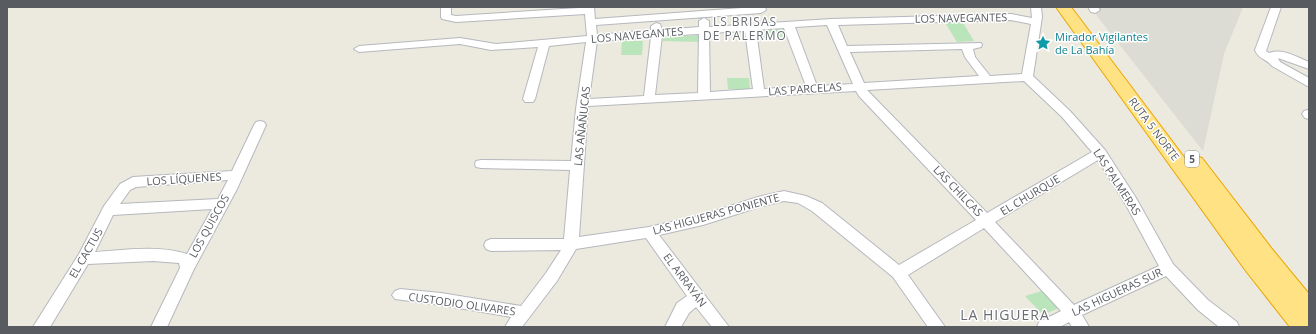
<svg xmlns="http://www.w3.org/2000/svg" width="1316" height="334" font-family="'Open Sans',sans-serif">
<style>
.industrial{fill:#dcdbd4}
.green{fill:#bae5bb}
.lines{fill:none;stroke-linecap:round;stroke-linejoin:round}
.minor-casing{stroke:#b5b8bd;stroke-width:2}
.highway-casing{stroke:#eba600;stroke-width:2}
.minor{fill:#fff;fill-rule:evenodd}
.highway{fill:#ffe283;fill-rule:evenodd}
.labels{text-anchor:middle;stroke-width:3;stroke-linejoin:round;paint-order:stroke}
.shield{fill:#fff;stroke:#8a8d90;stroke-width:1}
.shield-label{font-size:10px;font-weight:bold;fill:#585c61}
.street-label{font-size:11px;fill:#585c61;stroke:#fff}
.culture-label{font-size:11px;fill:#0d838f;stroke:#fff;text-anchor:start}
.neighbourhood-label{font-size:12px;letter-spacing:1px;fill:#696e73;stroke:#fff}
.near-neighbourhood-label{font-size:14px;letter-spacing:1px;fill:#696e73;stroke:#fff}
</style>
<rect width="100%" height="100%" fill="#ece9df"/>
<path class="industrial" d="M 1090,7 L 1243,7 L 1224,54 L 1203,151 Z"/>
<g class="green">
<path d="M 944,21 L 962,21 L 974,41 L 957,42 Z"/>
<path d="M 783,28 L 785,37 L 757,38 L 755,29 Z"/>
<path d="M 699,35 L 699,42 L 663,41 L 663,38 Z"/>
<path d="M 622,41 L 643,41 L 642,55 L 621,55 Z"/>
<path d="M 727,78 L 749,78 L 750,89 L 728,89 Z"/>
<path d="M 1042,291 L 1059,308 L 1043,315 L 1025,296 Z"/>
</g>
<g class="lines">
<defs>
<g id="minor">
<path d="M 441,7 L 451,7 L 451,15 L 456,16 L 594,7 L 595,19 L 755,7 L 765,7 L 766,10 L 761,13 L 596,25 L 597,35 L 651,30 L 651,26 L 656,23 L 660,24 L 662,30 L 699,27 L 699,21 L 704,18 L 709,21 L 709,27 L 831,19 L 1011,14 L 1032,18 L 1031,7 L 1041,7 L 1042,17 L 1033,76 L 1070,111 L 1105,150 L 1136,198 L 1173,264 L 1208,300 L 1237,322 L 1239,327 L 1219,327 L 1198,310 L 1166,276 L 1082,315 L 1089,327 L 1072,327 L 1069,322 L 1060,327 L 1037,327 L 1039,322 L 1061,311 L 984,228 L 908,275 L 945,327 L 928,327 L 893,277 L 812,211 L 798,203 L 784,201 L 759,207 L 703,225 L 659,235 L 729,327 L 712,327 L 696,307 L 689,313 L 681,327 L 665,327 L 677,303 L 687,296 L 646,238 L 576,249 L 557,281 L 522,327 L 505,327 L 511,317 L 441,305 L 395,299 L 392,295 L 395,291 L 400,289 L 441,293 L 521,306 L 546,273 L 561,250 L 491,251 L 486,249 L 484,245 L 486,241 L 491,239 L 564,239 L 570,170 L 481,168 L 476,167 L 475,164 L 476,161 L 481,160 L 571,161 L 576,109 L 586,42 L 549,46 L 535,99 L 533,102 L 525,102 L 523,99 L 538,47 L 491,50 L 460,44 L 359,52 L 354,49 L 359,46 L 460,38 L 496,44 L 587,36 L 585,14 L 456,22 L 442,19 L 441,17 ZM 1011,20 L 1031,24 L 1022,74 L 990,76 L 975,57 L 973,49 L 981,47 L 982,45 L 981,43 L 847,46 L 838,25 ZM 827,25 L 853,84 L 817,86 L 795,27 ZM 784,28 L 806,86 L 764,89 L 756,30 ZM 745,31 L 753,89 L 710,92 L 709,33 ZM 699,34 L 698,93 L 655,95 L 662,36 ZM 651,37 L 644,96 L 589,99 L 597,41 ZM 962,49 L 965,57 L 979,76 L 864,83 L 850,52 ZM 1024,81 L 1062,117 L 1092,152 L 987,213 L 867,90 ZM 856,91 L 859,96 L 976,220 L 899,265 L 822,203 L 806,196 L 784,191 L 758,197 L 702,215 L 649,227 L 579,237 L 588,106 ZM 1098,160 L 1126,205 L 1159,266 L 1074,305 L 995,222 Z"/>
<path d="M 1088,7 L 1098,7 L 1100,10 L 1095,13 L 1091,12 Z"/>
<path d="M 1271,7 L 1281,7 L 1266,51 L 1269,53 C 1282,48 1297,57 1309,62 L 1309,69 L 1278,58 L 1280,62 L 1309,78 L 1309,87 L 1272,66 C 1267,59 1258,59 1255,50 Z"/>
<path d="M 1308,110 L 1309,110 L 1309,119 L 1305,118 L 1302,114 L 1304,111 Z"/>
<path d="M 260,121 L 264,122 L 266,125 L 237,189 L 194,269 L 167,327 L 151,327 L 180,268 L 179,263 L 153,261 L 88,264 L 50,327 L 33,327 L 79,254 L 104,206 L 120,184 L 133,177 L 232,171 L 254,125 L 256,122 ZM 228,180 L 218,199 L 120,204 L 130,190 L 136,187 ZM 212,209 L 187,254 C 158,245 124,250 95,252 L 113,215 Z"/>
</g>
<path id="highway" d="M 1056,7 L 1071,7 L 1187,161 L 1188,158 L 1195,156 L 1202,158 L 1272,249 L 1309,294 L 1309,327 L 1290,327 L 1246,271 Z"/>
</defs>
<use href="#minor" class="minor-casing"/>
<use href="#highway" class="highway-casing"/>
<use href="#minor" class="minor"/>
<use href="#highway" class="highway"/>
</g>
<defs>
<symbol id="sight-bare" viewBox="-9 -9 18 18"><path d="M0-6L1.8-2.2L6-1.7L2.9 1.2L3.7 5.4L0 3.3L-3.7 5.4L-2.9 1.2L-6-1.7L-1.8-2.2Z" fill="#0f9aa8" stroke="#fff" stroke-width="2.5" paint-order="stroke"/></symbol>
</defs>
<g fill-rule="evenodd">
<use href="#sight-bare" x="1032" y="32" width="22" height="22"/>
</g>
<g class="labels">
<rect class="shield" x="1185" y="151" width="14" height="16" rx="3"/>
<g class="shield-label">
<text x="1192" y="163">5</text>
</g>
<g class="street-label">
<text transform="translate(961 18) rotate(-1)" y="4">LOS NAVEGANTES</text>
<text transform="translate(637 35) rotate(-5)" y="4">LOS NAVEGANTES</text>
<text transform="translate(805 89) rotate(-4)" y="4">LAS PARCELAS</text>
<text transform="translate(582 126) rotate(-84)" y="4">LAS AÑAÑUCAS</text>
<text transform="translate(1154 129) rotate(53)" y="4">RUTA 5 NORTE</text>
<text transform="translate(184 179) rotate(-4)" y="4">LOS LÍQUENES</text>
<text transform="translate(1117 182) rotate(57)" y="4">LAS PALMERAS</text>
<text transform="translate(958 191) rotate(46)" y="4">LAS CHILCAS</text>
<text transform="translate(1030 195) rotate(-31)" y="4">EL CHURQUE</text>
<text transform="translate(716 214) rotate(-15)" y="4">LAS HIGUERAS PONIENTE</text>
<text transform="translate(209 226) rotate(-61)" y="4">LOS QUISCOS</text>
<text transform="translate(86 253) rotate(-60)" y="4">EL CACTUS</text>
<text transform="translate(685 280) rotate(53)" y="4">EL ARRAYÁN</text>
<text transform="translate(1117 292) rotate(-25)" y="4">LAS HIGUERAS SUR</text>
<text transform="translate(462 304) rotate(8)" y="4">CUSTODIO OLIVARES</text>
</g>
<g class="culture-label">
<text x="1055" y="41">Mirador Vigilantes<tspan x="1055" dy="13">de La Bahía</tspan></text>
</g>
<g class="neighbourhood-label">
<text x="745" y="26">LS BRISAS<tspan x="745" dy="14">DE PALERMO</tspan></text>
</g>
<g class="near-neighbourhood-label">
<text x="1005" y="320">LA HIGUERA</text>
</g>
</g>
<rect width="1316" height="334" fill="none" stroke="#585c61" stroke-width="16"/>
</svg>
